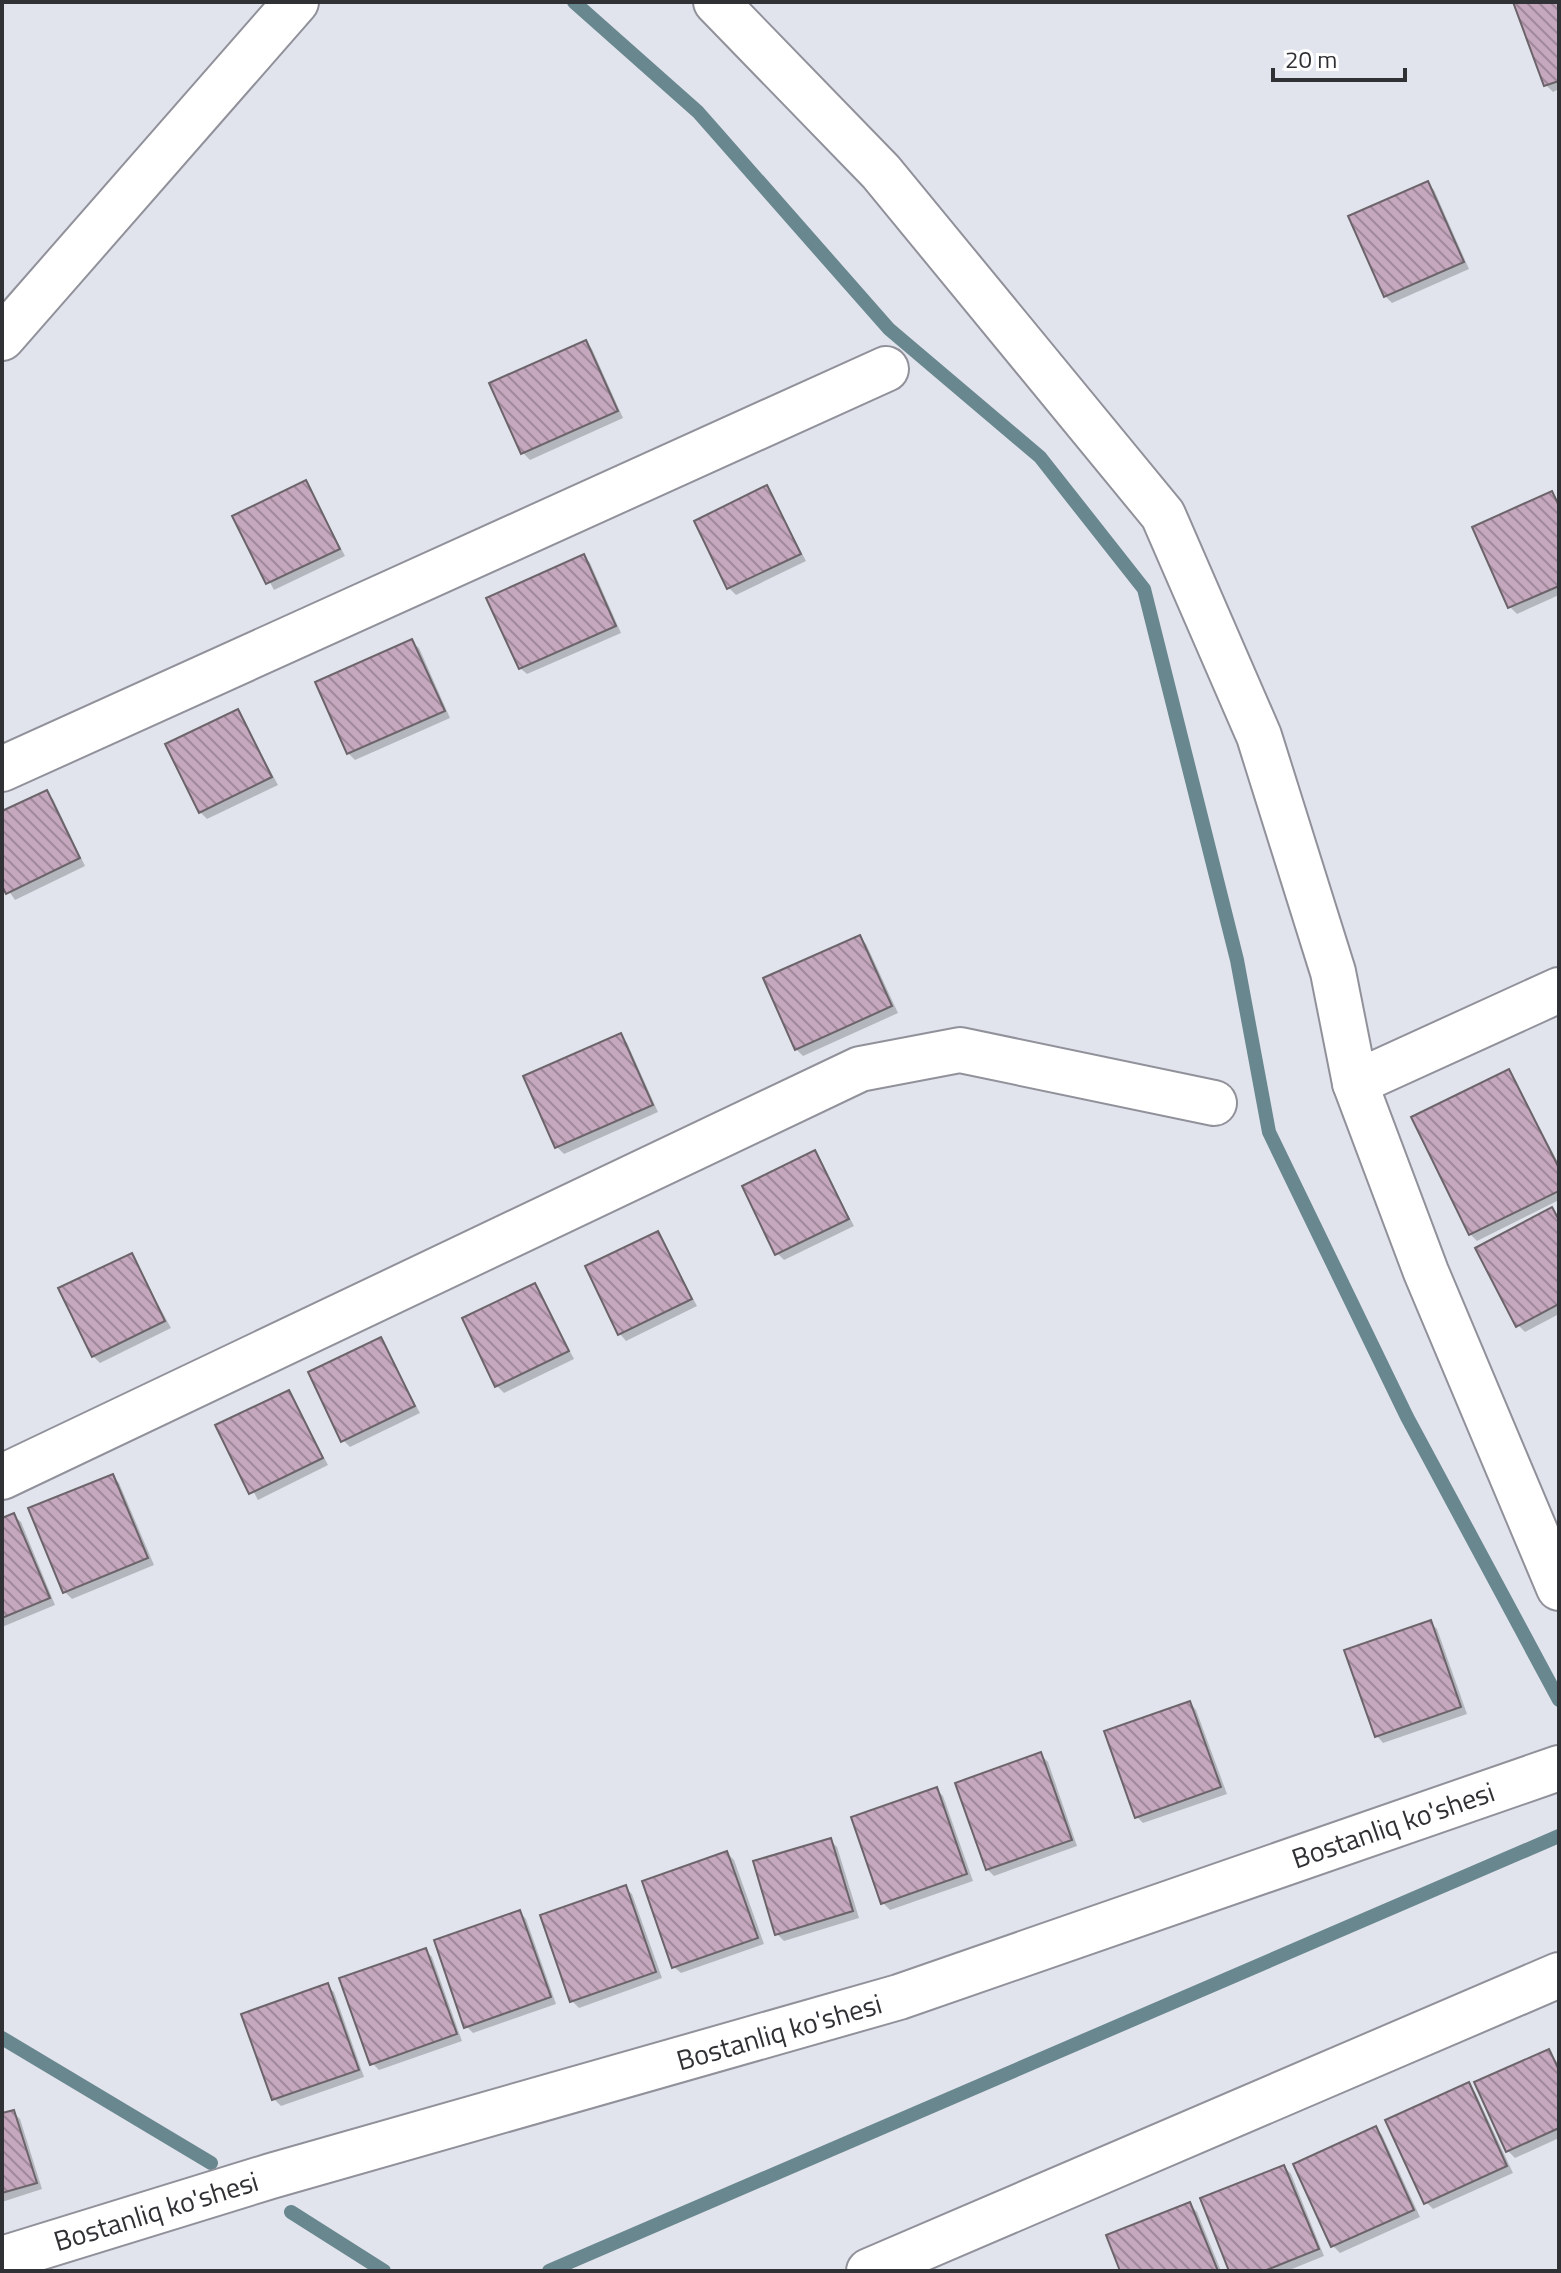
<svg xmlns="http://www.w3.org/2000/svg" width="1561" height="2273" font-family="'Titillium Web',sans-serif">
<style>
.shadow{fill:#0003}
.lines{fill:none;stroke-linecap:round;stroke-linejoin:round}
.stream{stroke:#69878f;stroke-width:14}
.building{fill:url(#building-back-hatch);stroke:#6b646a;stroke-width:2}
.minor-casing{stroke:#90919a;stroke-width:48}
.minor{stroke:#fff;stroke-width:44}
.labels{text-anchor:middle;stroke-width:6;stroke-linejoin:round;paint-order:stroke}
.street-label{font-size:28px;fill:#303135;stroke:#fff}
</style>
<defs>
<pattern id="building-back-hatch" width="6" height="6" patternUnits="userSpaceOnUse" patternTransform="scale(2)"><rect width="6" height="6" fill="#c5a7be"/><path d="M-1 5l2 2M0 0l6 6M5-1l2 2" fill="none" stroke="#a0899b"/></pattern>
</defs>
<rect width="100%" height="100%" fill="#e2e4ed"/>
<g class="shadow">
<path d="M 1520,2 L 1559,2 L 1559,89 L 1553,92 L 1546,85 Z"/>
<path d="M 1427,183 L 1434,190 L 1469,269 L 1392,303 L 1385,296 Z"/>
<path d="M 586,342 L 592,349 L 623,418 L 530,460 L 523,453 Z"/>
<path d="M 306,482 L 345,556 L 274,590 L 235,517 Z"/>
<path d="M 767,487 L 806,561 L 736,595 L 729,588 Z"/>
<path d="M 1552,493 L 1559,501 L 1559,595 L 1517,614 L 1510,607 Z"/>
<path d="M 584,556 L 590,563 L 621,633 L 527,674 L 520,668 Z"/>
<path d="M 412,642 L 419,648 L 450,718 L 355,760 L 348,753 Z"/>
<path d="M 238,711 L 278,785 L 207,819 L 200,812 Z"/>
<path d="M 46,792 L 53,799 L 85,866 L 15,900 L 2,881 L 2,813 Z"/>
<path d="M 860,938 L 866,944 L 898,1013 L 803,1056 L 796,1049 Z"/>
<path d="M 620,1036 L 627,1043 L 658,1112 L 564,1154 L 557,1147 Z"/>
<path d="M 1509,1071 L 1559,1164 L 1559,1200 L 1477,1241 L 1470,1234 Z"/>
<path d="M 815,1153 L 854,1226 L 784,1260 L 777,1253 Z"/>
<path d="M 1552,1209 L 1559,1217 L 1559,1314 L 1525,1332 L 1518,1325 Z"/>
<path d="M 658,1233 L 697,1306 L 626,1341 L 620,1334 Z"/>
<path d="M 131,1255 L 171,1328 L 100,1363 L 93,1356 Z"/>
<path d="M 535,1285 L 574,1359 L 504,1393 L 497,1386 Z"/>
<path d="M 380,1339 L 420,1413 L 350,1447 L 343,1440 Z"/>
<path d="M 289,1392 L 328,1465 L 258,1500 L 218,1426 Z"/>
<path d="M 112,1476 L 119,1483 L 154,1565 L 72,1599 L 65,1592 Z"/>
<path d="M 14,1516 L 21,1522 L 55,1605 L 2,1627 L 2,1521 Z"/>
<path d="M 1430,1622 L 1437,1629 L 1467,1714 L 1383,1743 L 1377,1736 Z"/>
<path d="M 1190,1703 L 1196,1710 L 1227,1794 L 1143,1823 L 1137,1817 Z"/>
<path d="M 1041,1755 L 1048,1762 L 1077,1846 L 994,1876 L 987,1869 Z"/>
<path d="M 936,1789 L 943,1796 L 973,1881 L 890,1910 L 883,1903 Z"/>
<path d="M 830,1840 L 837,1847 L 859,1918 L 784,1941 L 777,1934 Z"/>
<path d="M 727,1853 L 734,1860 L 764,1944 L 681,1973 L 674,1967 Z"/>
<path d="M 625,1888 L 632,1894 L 662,1978 L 579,2008 L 572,2001 Z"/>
<path d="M 520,1912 L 526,1919 L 556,2004 L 473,2033 L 466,2026 Z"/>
<path d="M 425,1950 L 432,1957 L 462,2041 L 379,2070 L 372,2063 Z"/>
<path d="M 327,1986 L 334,1992 L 364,2077 L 281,2106 L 274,2099 Z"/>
<path d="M 1549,2051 L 1559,2065 L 1559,2138 L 1515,2158 L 1508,2151 Z"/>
<path d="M 1468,2085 L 1475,2092 L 1513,2173 L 1433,2209 L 1426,2202 Z"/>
<path d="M 13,2112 L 20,2119 L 42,2189 L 2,2202 L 2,2115 Z"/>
<path d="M 1375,2128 L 1382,2135 L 1420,2217 L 1340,2253 L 1333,2246 L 1296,2165 Z"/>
<path d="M 1284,2167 L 1291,2174 L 1324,2256 L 1287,2271 L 1231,2271 Z"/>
<path d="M 1190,2205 L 1197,2212 L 1221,2271 L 1122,2271 Z"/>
</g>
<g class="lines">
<g class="stream">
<path d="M 574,2 L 698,112 L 889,329 L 1040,457 L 1144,589 L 1237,960 L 1269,1132 L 1407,1417 L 1559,1700"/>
<path d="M 2,2038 L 211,2163"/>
<path d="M 291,2212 L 384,2271"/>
<path d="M 549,2271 L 1559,1836"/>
</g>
</g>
<g class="building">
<path d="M 1513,2 L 1559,2 L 1559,81 L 1544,86 Z"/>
<path d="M 1428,181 L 1464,262 L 1384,297 L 1348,216 Z"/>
<path d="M 586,340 L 618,411 L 521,454 L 489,383 Z"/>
<path d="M 306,480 L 340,549 L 266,584 L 232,516 Z"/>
<path d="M 767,485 L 801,554 L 727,589 L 694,521 Z"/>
<path d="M 1552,491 L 1559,506 L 1559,586 L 1508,608 L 1472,527 Z"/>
<path d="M 584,554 L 616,626 L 519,669 L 486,598 Z"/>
<path d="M 412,639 L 445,711 L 347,754 L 315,682 Z"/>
<path d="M 238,709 L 272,777 L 199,813 L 165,744 Z"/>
<path d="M 47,790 L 80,858 L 6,894 L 2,886 L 2,811 Z"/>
<path d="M 860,935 L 892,1006 L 795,1050 L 763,978 Z"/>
<path d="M 621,1033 L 653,1105 L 555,1148 L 523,1076 Z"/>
<path d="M 1509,1069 L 1559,1168 L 1559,1191 L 1469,1235 L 1411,1117 Z"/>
<path d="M 815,1150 L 849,1219 L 775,1255 L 742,1186 Z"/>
<path d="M 1552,1207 L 1559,1220 L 1559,1304 L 1516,1327 L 1475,1248 Z"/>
<path d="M 658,1231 L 692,1299 L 618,1335 L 585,1266 Z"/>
<path d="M 132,1253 L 165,1321 L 92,1357 L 58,1288 Z"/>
<path d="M 535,1283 L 569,1351 L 495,1387 L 462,1318 Z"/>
<path d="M 381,1337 L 415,1406 L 341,1442 L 308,1372 Z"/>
<path d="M 289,1390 L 323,1458 L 249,1494 L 215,1425 Z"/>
<path d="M 113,1474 L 148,1558 L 63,1593 L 28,1508 Z"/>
<path d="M 14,1513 L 50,1598 L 2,1618 L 2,1518 Z"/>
<path d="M 1431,1620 L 1461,1707 L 1375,1737 L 1344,1650 Z"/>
<path d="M 1190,1701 L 1221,1787 L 1135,1818 L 1104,1731 Z"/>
<path d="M 1041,1752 L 1072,1840 L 986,1870 L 955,1783 Z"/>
<path d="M 937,1787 L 967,1874 L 881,1904 L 851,1817 Z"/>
<path d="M 831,1838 L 853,1911 L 775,1935 L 753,1861 Z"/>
<path d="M 727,1851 L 758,1938 L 672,1968 L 642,1881 Z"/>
<path d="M 626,1885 L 656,1972 L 570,2002 L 540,1915 Z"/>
<path d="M 520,1910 L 551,1997 L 464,2028 L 434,1940 Z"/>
<path d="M 426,1948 L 457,2034 L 370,2065 L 339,1978 Z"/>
<path d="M 328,1983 L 359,2070 L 272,2100 L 241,2014 Z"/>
<path d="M 1549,2049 L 1559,2070 L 1559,2128 L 1506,2152 L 1474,2082 Z"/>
<path d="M 1469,2082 L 1507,2166 L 1424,2204 L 1385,2120 Z"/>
<path d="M 14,2110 L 37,2183 L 2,2193 L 2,2113 Z"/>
<path d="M 1376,2126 L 1414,2210 L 1331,2247 L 1293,2164 Z"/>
<path d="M 1284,2165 L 1319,2249 L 1264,2271 L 1229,2271 L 1200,2198 Z"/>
<path d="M 1190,2202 L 1218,2271 L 1120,2271 L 1106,2235 Z"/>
</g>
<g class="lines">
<defs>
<g id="minor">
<path d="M 716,2 L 881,172 L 1163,515 L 1259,736 L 1333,972 L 1355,1083 L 1426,1272 L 1559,1588"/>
<path d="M 2,338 L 296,2"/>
<path d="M 2,769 L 886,369"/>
<path d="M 1355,1083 L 1559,990"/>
<path d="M 2,1477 L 860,1069 L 960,1050 L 1214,1103"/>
<path d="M 2,2259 L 271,2176 L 899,1997 L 1559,1768"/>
<path d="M 869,2271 L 1559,1975"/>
</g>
</defs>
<use href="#minor" class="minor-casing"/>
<use href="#minor" class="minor"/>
</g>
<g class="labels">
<g class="street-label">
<text transform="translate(1393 1825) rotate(-19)" y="10">Bostanliq ko'shesi</text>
<text transform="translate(779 2032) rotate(-16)" y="10">Bostanliq ko'shesi</text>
<text transform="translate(156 2211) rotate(-17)" y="10">Bostanliq ko'shesi</text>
</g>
</g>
<rect width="1561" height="2273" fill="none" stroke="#303135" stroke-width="8"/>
<path d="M1273 68v12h132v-12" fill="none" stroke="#303135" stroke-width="4"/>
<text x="1285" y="68" font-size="24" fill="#303135" stroke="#ffffff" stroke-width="6" paint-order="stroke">20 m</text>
</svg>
